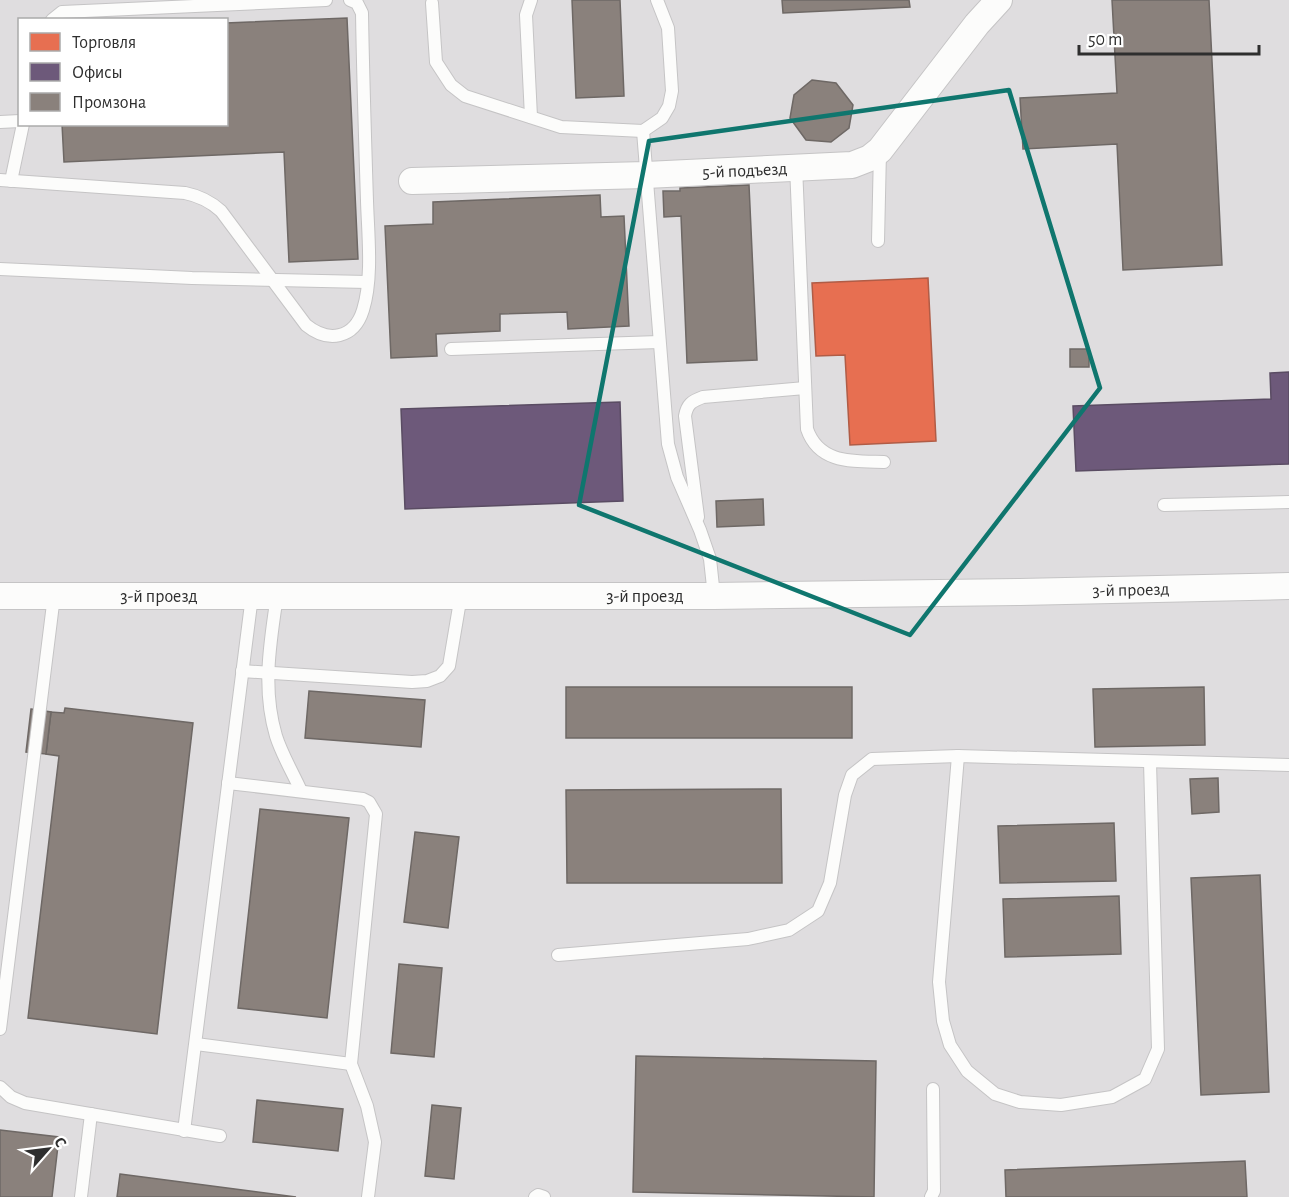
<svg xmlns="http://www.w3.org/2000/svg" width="1289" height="1197" font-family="'Alegreya Sans',sans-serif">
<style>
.industrial{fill:#dfdddf;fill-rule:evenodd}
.shops{fill:#e76f51;stroke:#b05c46;stroke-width:1.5}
.offices{fill:#6d597a;stroke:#5a4c63;stroke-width:1.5}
.industry{fill:#8a817c;stroke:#6e6865;stroke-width:1.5}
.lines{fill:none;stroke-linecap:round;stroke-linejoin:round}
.lane-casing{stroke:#c5c4c5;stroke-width:14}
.street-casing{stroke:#c5c4c5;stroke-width:28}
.lane{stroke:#fcfcfb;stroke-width:12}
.street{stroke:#fcfcfb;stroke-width:26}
.marked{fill:none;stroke:#0f766e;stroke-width:4.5;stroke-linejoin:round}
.labels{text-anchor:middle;stroke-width:6;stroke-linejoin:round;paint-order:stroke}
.street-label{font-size:18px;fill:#2e2e2e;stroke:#fff}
</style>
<rect width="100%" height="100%" fill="#ece8e4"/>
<path class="industrial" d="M 0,0 L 1289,0 L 1289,1197 L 0,1197 ZM 20,20 L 226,20 L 226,124 L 20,124 Z"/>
<path class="shops" d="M 928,278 L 936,441 L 850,445 L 845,355 L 816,356 L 812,283 Z"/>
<g class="offices">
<path d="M 1289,372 L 1289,464 L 1076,471 L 1073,406 L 1271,399 L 1270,373 Z"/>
<path d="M 620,402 L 623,501 L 405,509 L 401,409 Z"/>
</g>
<g class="industry">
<path d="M 572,0 L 620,0 L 624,96 L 576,98 Z"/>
<path d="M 782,0 L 909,0 L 910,7 L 783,13 Z"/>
<path d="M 1112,0 L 1209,0 L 1222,265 L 1123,270 L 1117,144 L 1023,149 L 1020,98 L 1117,93 Z"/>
<path d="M 347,18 L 358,259 L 289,262 L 284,152 L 64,162 L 62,124 L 226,124 L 226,23 Z"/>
<path d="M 812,80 L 836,83 L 853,105 L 849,128 L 831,142 L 806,140 L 790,118 L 794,95 Z"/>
<path d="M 749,185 L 757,360 L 687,363 L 681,216 L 664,217 L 663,191 L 680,191 L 680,188 Z"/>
<path d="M 600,195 L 601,217 L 624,216 L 629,326 L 568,329 L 567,312 L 500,314 L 500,331 L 436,334 L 437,356 L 391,358 L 385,226 L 433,224 L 433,202 Z"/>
<rect x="1070" y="349" width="19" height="18"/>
<path d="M 763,499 L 764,525 L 717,527 L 716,501 Z"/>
<rect x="566" y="687" width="286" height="51"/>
<path d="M 1204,687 L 1205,745 L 1095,747 L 1093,689 Z"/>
<path d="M 309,691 L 425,700 L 421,747 L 305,738 Z"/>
<path d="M 65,708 L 193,723 L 157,1034 L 28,1018 L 59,756 L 46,754 L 51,712 L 64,713 Z"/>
<path d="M 31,709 L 51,712 L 46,754 L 26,752 Z"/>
<path d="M 1218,778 L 1219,812 L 1192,814 L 1190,779 Z"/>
<path d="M 781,789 L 782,883 L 567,883 L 566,790 Z"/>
<path d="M 260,809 L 349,818 L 327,1018 L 238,1008 Z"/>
<path d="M 1114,823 L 1116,881 L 1000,883 L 998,826 Z"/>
<path d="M 415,832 L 459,837 L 448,928 L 404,922 Z"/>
<path d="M 1260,875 L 1269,1092 L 1201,1095 L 1191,878 Z"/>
<path d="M 1119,896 L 1121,954 L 1005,957 L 1003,899 Z"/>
<path d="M 399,964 L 442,968 L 434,1057 L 391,1053 Z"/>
<path d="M 636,1056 L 876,1061 L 874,1197 L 633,1192 Z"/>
<path d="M 257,1100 L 343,1109 L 338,1151 L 253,1142 Z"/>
<path d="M 432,1105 L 461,1108 L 454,1179 L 425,1176 Z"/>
<path d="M 0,1130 L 59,1137 L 52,1197 L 0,1197 Z"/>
<path d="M 1245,1161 L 1247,1197 L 1006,1197 L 1005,1170 Z"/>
<path d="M 120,1174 L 296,1197 L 117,1197 Z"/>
</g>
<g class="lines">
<defs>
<g id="lane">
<path d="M 432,3 L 436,62 L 451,85 L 465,96 L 561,127 L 643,131 L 662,118 L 669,106 L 672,91 L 668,28 L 657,0"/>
<path d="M 52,20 L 62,12 L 326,0"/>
<path d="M 531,117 L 526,15 L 531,0"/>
<path d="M 0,122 L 20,121"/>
<path d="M 643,131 L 668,444 L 677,477 L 700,530 L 710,559 L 714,596"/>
<path d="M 796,166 L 807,429 C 819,464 853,461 884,462"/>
<path d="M 0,180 L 185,193 C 200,196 210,201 221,211 L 306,325 C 328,343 354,339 363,310 C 373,278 368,234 367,201 C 365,138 363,76 362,13 L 357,3 L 350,0"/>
<path d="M 11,181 L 23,124"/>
<path d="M 878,241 L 880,151"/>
<path d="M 0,269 L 192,278 L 367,282"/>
<path d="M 451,349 L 659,342"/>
<path d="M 1164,505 L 1289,502"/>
<path d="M 698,517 L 685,416 C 687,404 692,401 703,397 L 805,388"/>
<path d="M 277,596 C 270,643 262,689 276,736 C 282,755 293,773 301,791"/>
<path d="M 242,671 L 412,682 L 427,681 L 440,676 L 449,666 L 461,595"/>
<path d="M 958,756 L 939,982 L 943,1021 L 950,1045 L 967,1071 L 995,1094 L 1020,1102 L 1061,1105 L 1112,1097 L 1145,1079 L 1158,1049 L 1150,762"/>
<path d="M 228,783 L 363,799 L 369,802 L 376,814 L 351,1064 L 367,1106 L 375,1142 L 368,1197"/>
<path d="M 558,955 L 748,939 L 789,930 L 818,911 L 830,883 L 845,795 L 852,775 L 872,759 L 958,756 L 1289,765"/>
<path d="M 0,1029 L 54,596"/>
<path d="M 196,1044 L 351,1064"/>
<path d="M 0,1087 L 11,1097 L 25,1103 L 220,1136"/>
<path d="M 184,1131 L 252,596"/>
<path d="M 81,1197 L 91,1114"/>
<path d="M 535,1197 L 538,1195 L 544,1197"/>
<path d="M 931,1197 L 934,1191 L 933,1089"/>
</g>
<g id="street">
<path id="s1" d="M 412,181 L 646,175 L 852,165 L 870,158 L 880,150 L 977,24 L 999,0"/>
<path id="s2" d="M 0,596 L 714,596 L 1020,592 L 1289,586"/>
</g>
</defs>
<use href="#lane" class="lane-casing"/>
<use href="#street" class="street-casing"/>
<use href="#lane" class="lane"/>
<use href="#street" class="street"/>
</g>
<path class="marked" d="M 1009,90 L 1100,388 L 910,635 L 579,505 L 649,141 Z"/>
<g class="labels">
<g class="street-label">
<text dy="6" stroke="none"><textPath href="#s1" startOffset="333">5-й подъезд</textPath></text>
<text dy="6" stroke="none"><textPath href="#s2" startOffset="1131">3-й проезд</textPath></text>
<text dy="6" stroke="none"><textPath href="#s2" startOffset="159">3-й проезд</textPath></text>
<text dy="6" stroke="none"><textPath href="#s2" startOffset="645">3-й проезд</textPath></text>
</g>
</g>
<rect x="18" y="18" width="210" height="108" fill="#ffffff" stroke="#ababab" stroke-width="1.5"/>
<rect x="30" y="33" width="30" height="18" fill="#e76f51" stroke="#ababab" stroke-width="1.5"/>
<text x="72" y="48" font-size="18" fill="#2e2e2e">Торговля</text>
<rect x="30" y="63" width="30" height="18" fill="#6d597a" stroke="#ababab" stroke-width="1.5"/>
<text x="72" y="78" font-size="18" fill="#2e2e2e">Офисы</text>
<rect x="30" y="93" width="30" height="18" fill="#8a817c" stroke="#ababab" stroke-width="1.5"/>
<text x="72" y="108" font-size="18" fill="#2e2e2e">Промзона</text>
<g transform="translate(48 1149) rotate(62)" stroke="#ffffff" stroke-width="4.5" paint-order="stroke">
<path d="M0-4.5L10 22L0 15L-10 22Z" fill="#2e2e2e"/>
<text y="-9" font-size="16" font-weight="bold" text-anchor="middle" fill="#2e2e2e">С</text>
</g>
<path d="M1079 45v9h180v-9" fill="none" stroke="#2e2e2e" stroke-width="3"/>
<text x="1088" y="45" font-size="18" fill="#2e2e2e" stroke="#ffffff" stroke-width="4.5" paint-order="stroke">50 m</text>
</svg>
